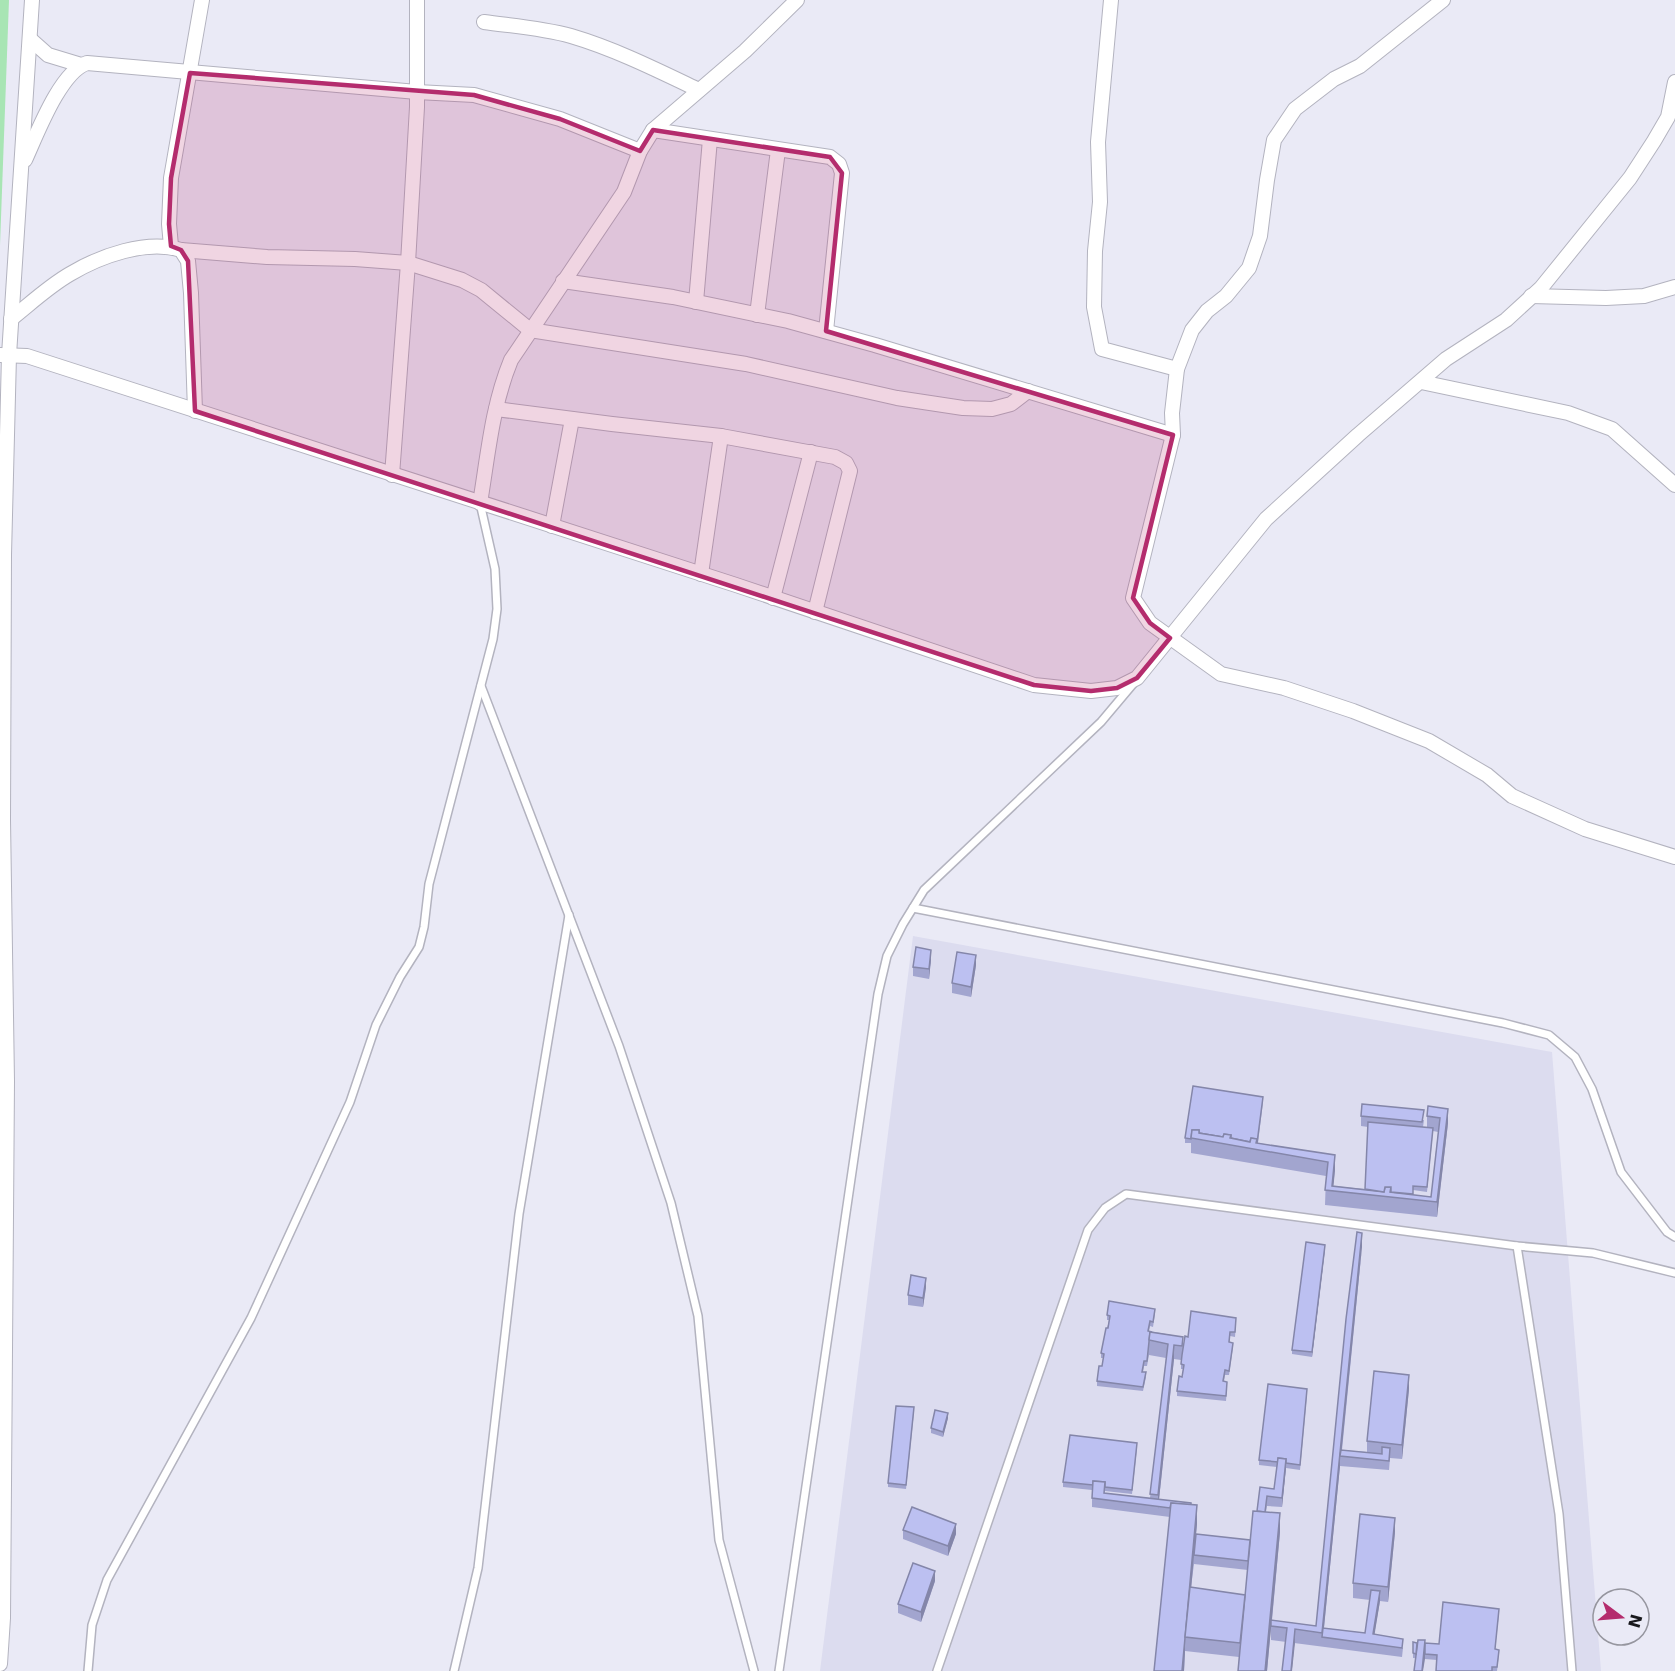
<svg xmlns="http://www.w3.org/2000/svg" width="1675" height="1671" font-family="'DejaVu Sans',sans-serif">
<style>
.built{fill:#dcdcef}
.green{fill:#a8e5b4}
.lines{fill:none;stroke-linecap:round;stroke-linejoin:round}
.service-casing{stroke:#b3b3bf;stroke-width:10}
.minor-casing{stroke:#b3b3bf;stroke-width:16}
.service{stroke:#fff;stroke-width:7}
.minor{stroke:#fff;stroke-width:14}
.wall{fill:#a2a5cf;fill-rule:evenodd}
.shaded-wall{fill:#8486a9}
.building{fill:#bcc0f1;stroke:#8486a9;stroke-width:1.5}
.marked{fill:#b42c6d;fill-opacity:0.2;stroke:#b42c6d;stroke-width:4.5;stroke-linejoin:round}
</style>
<rect width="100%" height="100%" fill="#eaeaf6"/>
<path class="built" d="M 913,936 L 1552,1052 L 1601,1671 L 820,1671 Z"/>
<path class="green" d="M 0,0 L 9,0 L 0,245 Z"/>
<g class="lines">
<defs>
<g id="service">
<path d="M 481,686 L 619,1046 L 671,1203 L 698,1316 L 719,1540 L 754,1671"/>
<path d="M 913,908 L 1503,1023 L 1549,1035 L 1575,1057 L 1592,1089 L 1621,1172 L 1667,1232 L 1675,1237"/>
<path d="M 1517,1246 L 1559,1514 L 1572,1671"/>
<path d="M 88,1671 L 92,1625 L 107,1580 L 251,1318 L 350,1102 L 376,1025 L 400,977 L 419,947 L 424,927 L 429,884 L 493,639 L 497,609 L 495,569 L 480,503"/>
<path d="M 454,1671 L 478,1568 L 519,1214 L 569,915"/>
<path d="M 779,1671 L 878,994 L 887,956 L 903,924 L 924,890 L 1101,722 L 1133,684"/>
<path d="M 937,1671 L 1088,1230 L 1105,1208 L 1126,1194 L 1517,1246 L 1593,1253 L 1675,1273"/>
</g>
<g id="minor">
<path d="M 1111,0 L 1098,142 L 1100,202 L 1095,251 L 1094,307 L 1102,349 L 1177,369"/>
<path d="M 1443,0 L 1360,66 L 1334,79 L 1295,109 L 1274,140 L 1267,180 L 1260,236 L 1249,268 L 1226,296 L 1207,311 L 1192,330 L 1177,369 L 1172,413 L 1173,435 L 1133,598 L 1150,623 L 1221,674 L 1284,688 L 1353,711 L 1429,741 L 1487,775 L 1512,796 L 1585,829 L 1675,857"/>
<path d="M 484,22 C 513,26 542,28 571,36 C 615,49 657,70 699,90"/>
<path d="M 30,39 L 48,55 L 81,65"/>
<path d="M 653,130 L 830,157 L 839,164 L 842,173 L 826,331"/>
<path d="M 25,160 C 37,134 60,72 87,63 L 417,92 L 474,95 L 560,119 L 640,151"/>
<path d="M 171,246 L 169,224 L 171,178 L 202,0"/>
<path d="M 181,250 L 267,257 L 355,259 L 408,263 L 462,280 L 481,290 L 530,330 L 746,364 L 897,398 L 963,408 L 992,409 L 1011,404 L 1028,391"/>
<path d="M 563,281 L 673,297 L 788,321 L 875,345 L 1173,435"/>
<path d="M 1531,296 L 1606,298 L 1644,296 L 1675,287"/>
<path d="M 696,302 L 710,139"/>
<path d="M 757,315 L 778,150"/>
<path d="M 11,319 C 30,304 49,286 70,274 C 100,256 147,239 181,250 L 188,261 L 191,293 L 195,411"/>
<path d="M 0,355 L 27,356 L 736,585 L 1034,685 L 1091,691 L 1117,688 L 1137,678 L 1266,519 L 1358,435 L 1446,359 L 1506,320 L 1541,288 L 1630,178 L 1654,141 L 1668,117 L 1675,82"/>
<path d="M 1421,382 L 1568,413 L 1612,429 L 1675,485"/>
<path d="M 496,409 L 612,424 L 721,436 L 835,457 L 846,463 L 850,471 L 815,612"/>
<path d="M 392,475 L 408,263 L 417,107 L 417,0"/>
<path d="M 480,503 C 488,455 492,406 511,360 L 624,192 L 640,151 L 653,130 L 745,51 L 797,0"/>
<path d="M 552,526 L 572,419"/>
<path d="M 701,574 L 721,436"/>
<path d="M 773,598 L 811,452"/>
<path d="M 0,1664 L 3,1618 L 7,1081 L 3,820 L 4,555 L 9,355 L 32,0"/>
</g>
</defs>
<use href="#service" class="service-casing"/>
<use href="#minor" class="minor-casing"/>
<use href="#service" class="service"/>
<use href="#minor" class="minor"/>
</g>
<g class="wall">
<path d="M 931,959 L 929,979 L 913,976 L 913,967 Z"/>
<path d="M 976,965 L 971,997 L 952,993 L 952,983 Z"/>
<path d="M 1263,1102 L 1258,1143 L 1335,1155 L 1335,1170 L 1333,1186 L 1365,1189 L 1368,1127 L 1361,1126 L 1361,1116 L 1424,1120 L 1423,1127 L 1427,1128 L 1427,1116 L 1428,1106 L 1448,1123 L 1437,1217 L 1325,1205 L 1326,1176 L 1191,1153 L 1191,1143 L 1185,1143 L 1185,1138 ZM 1433,1131 L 1438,1132 L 1431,1197 L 1413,1195 L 1413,1190 L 1427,1192 Z"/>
<path d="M 1362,1247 L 1342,1450 L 1367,1452 L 1367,1441 L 1409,1389 L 1402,1459 L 1390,1458 L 1389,1470 L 1340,1466 L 1324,1628 L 1365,1633 L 1370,1600 L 1353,1598 L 1353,1583 L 1395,1532 L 1388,1602 L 1380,1601 L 1374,1635 L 1403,1648 L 1402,1657 L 1271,1640 L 1271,1627 L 1267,1671 L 1238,1671 L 1239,1657 L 1185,1651 L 1184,1671 L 1154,1671 L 1170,1517 L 1092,1507 L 1092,1490 L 1063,1487 L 1063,1482 L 1137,1448 L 1132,1494 L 1105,1491 L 1105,1493 L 1150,1498 L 1166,1358 L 1149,1355 L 1147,1366 L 1144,1366 L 1143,1372 L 1146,1377 L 1143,1391 L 1097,1386 L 1097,1381 L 1102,1366 L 1103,1358 L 1101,1358 L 1101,1353 L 1109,1320 L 1107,1320 L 1107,1315 L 1155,1314 L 1153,1327 L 1150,1326 L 1149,1331 L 1183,1337 L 1183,1347 L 1188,1337 L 1236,1323 L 1235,1337 L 1230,1336 L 1229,1342 L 1233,1347 L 1229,1375 L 1225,1375 L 1224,1381 L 1227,1387 L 1226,1401 L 1177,1396 L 1177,1391 L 1182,1377 L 1183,1369 L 1181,1369 L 1181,1360 L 1174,1359 L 1159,1499 L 1191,1505 L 1197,1524 L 1196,1534 L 1250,1540 L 1257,1511 L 1260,1487 L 1274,1489 L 1277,1467 L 1259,1465 L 1259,1460 L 1307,1394 L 1300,1470 L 1286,1468 L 1282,1507 L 1267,1506 L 1266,1512 L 1280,1532 L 1272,1620 L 1316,1626 ZM 1194,1564 L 1248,1570 L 1245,1595 L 1191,1587 Z"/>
<path d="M 1325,1249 L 1312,1357 L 1292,1354 L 1292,1350 Z"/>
<path d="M 926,1287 L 923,1307 L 908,1305 L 908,1295 Z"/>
<path d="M 914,1412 L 906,1489 L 888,1487 L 888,1483 Z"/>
<path d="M 948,1418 L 943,1437 L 931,1433 L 931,1428 Z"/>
<path d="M 903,1530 L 956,1534 L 948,1556 L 903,1539 Z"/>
<path d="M 935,1581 L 921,1622 L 898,1613 L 898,1604 Z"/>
<path d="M 1499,1614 L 1495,1649 L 1499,1654 L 1497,1671 L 1436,1671 L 1437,1660 L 1413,1658 L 1413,1642 L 1439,1644 Z"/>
</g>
<g class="shaded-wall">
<path d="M 931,950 L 931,959 L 929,979 L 929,969 Z"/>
<path d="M 976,955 L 976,965 L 971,997 L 971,987 Z"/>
<path d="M 1448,1109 L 1448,1123 L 1437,1217 L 1437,1202 Z"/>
<path d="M 1335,1155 L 1335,1170 L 1333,1191 L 1332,1186 Z"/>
<path d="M 1362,1233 L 1362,1247 L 1341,1456 L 1340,1456 L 1340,1466 L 1323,1637 L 1322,1637 L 1322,1647 L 1322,1633 Z"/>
<path d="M 1325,1245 L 1325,1249 L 1312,1357 L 1312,1352 Z"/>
<path d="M 926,1278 L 926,1287 L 923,1307 L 923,1298 Z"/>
<path d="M 1174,1345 L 1174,1359 L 1158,1509 L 1158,1495 Z"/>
<path d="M 1409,1375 L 1409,1389 L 1402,1459 L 1402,1445 Z"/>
<path d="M 948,1413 L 948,1418 L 943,1437 L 943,1432 Z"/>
<path d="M 1286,1459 L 1286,1468 L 1282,1507 L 1282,1498 Z"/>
<path d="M 1197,1505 L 1197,1524 L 1194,1555 L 1187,1637 L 1185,1637 L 1185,1651 L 1184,1671 L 1182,1671 Z"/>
<path d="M 1280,1513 L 1280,1532 L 1267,1671 L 1265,1671 Z"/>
<path d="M 1395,1518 L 1395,1532 L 1388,1602 L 1388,1587 Z"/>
<path d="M 956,1524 L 956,1534 L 948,1556 L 948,1546 Z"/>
<path d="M 935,1571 L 935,1581 L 921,1622 L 921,1612 Z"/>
<path d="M 1380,1591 L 1380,1601 L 1373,1644 L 1373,1634 Z"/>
<path d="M 1295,1629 L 1295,1643 L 1292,1671 L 1291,1671 Z"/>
<path d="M 1425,1640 L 1425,1659 L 1423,1671 L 1422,1671 Z"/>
</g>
<g class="building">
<path d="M 916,947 L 931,950 L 929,969 L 913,967 Z"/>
<path d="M 957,952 L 976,955 L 971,987 L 952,983 Z"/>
<path d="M 1193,1086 L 1263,1097 L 1257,1143 L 1257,1139 L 1251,1138 L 1250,1142 L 1231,1138 L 1231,1135 L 1224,1134 L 1223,1137 L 1199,1133 L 1199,1130 L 1192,1130 L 1191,1139 L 1185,1138 Z"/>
<path d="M 1362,1104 L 1424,1110 L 1422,1122 L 1361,1116 Z"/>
<path d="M 1428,1106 L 1448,1109 L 1437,1202 L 1325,1190 L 1328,1162 L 1191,1138 L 1192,1130 L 1199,1130 L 1199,1133 L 1223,1137 L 1224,1134 L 1231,1135 L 1230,1138 L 1250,1142 L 1251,1138 L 1257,1139 L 1256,1143 L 1335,1155 L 1332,1186 L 1384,1192 L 1385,1187 L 1391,1187 L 1390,1192 L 1431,1197 L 1440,1118 L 1427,1116 Z"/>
<path d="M 1368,1122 L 1433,1128 L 1427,1187 L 1413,1186 L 1413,1194 L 1391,1192 L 1391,1187 L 1385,1187 L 1384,1192 L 1365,1189 Z"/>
<path d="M 1357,1232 L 1362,1233 L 1322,1633 L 1295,1629 L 1291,1671 L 1282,1671 L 1287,1628 L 1271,1626 L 1271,1620 L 1316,1626 L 1346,1319 Z"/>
<path d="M 1306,1242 L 1325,1245 L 1312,1352 L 1292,1350 Z"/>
<path d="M 911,1275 L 926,1278 L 923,1298 L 908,1295 Z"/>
<path d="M 1109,1301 L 1155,1309 L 1153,1322 L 1150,1321 L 1148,1331 L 1152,1332 L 1150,1332 L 1147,1361 L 1144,1361 L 1142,1372 L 1146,1372 L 1143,1387 L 1097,1381 L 1099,1366 L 1102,1366 L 1104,1354 L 1101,1353 L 1106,1328 L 1108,1328 L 1110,1316 L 1107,1315 Z"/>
<path d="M 1191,1311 L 1236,1318 L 1235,1332 L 1230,1332 L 1229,1342 L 1233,1343 L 1229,1371 L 1225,1370 L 1223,1381 L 1227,1382 L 1226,1396 L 1177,1391 L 1179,1376 L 1182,1377 L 1184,1365 L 1181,1364 L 1182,1355 L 1185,1336 L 1188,1337 Z"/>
<path d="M 1150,1332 L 1183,1337 L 1182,1346 L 1174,1345 L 1158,1495 L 1150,1494 L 1168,1344 L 1149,1340 Z"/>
<path d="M 1374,1371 L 1409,1375 L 1402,1445 L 1367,1441 Z"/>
<path d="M 1268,1384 L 1307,1389 L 1300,1465 L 1286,1463 L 1286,1459 L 1278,1458 L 1278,1462 L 1259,1460 Z"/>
<path d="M 896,1406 L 914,1407 L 906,1485 L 888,1483 Z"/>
<path d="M 935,1410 L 948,1413 L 943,1432 L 931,1428 Z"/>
<path d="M 1070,1435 L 1137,1443 L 1132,1490 L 1105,1487 L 1105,1482 L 1093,1481 L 1093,1485 L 1063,1482 Z"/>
<path d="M 1382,1447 L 1390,1448 L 1389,1461 L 1340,1456 L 1341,1450 L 1382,1454 Z"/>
<path d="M 1278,1458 L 1286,1459 L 1282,1498 L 1267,1496 L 1265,1512 L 1257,1511 L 1260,1487 L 1274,1489 Z"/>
<path d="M 1093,1481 L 1105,1482 L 1104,1493 L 1191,1503 L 1191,1505 L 1171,1503 L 1170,1508 L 1092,1498 Z"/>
<path d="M 1171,1503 L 1197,1505 L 1182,1671 L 1154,1671 Z"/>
<path d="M 912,1507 L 956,1524 L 948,1546 L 903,1530 Z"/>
<path d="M 1253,1511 L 1280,1513 L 1265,1671 L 1238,1671 Z"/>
<path d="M 1360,1514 L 1395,1518 L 1388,1587 L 1353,1583 Z"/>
<path d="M 1196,1534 L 1250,1540 L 1248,1561 L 1194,1555 Z"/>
<path d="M 913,1563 L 935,1571 L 921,1612 L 898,1604 Z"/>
<path d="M 1190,1587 L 1245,1595 L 1240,1643 L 1185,1637 Z"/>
<path d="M 1371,1590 L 1380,1591 L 1373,1634 L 1403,1639 L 1402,1648 L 1322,1637 L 1323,1628 L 1365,1633 Z"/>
<path d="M 1443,1602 L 1499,1609 L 1495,1649 L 1499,1650 L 1497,1667 L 1492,1667 L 1492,1671 L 1436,1671 L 1437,1655 L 1425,1654 L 1425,1643 L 1439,1644 Z"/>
<path d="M 1418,1640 L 1425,1640 L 1422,1671 L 1414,1671 Z"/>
<path d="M 1413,1642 L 1417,1643 L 1416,1654 L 1413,1653 Z"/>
</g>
<path class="marked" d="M 190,73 L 474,95 L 560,119 L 640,151 L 653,130 L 830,157 L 842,173 L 826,331 L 1173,435 L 1133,598 L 1150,623 L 1170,638 L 1137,678 L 1117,688 L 1091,691 L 1034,685 L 195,411 L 188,261 L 181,250 L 171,246 L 169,224 L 171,178 Z"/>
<g transform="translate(1621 1617) rotate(106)"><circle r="28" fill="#eaeaf6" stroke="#96969f" stroke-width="1.5"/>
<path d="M0-4.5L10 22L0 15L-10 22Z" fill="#b42c6d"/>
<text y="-9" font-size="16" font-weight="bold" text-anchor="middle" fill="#18181c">N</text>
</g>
</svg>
